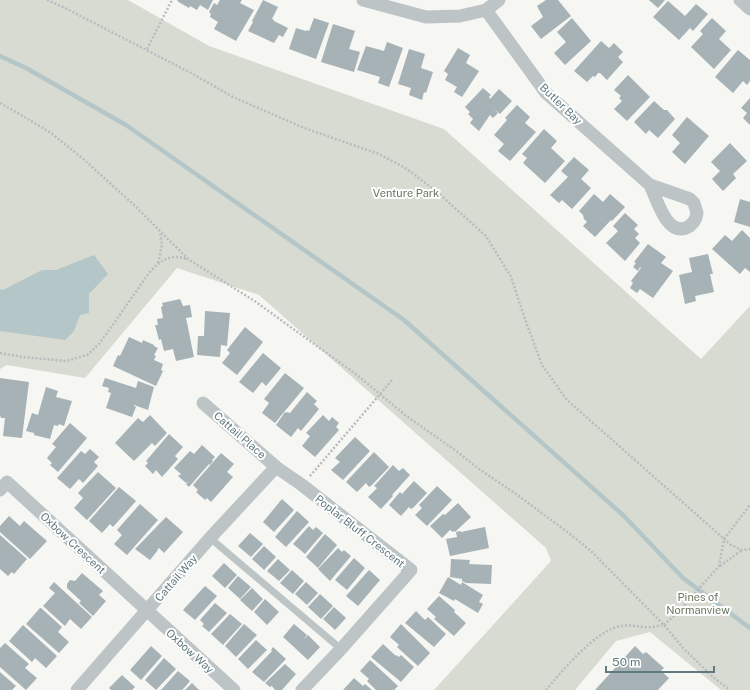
<svg xmlns="http://www.w3.org/2000/svg" width="750" height="690" font-family="'Public Sans',sans-serif">
<style>
.green{fill:#d8dbd2}
.water{fill:#b4c6c7}
.lines{fill:none;stroke-linecap:round;stroke-linejoin:round}
.stream{stroke:#b4c6c7;stroke-width:4.5}
.building{fill:#a6b2b5}
.path{stroke:#b7bcbe;stroke-width:2.5;stroke-dasharray:2 2;stroke-linecap:butt}
.lane{stroke:#bdc4c6;stroke-width:7}
.street{stroke:#bdc4c6;stroke-width:13}
.labels{text-anchor:middle;stroke-width:4;stroke-linejoin:round;paint-order:stroke}
.street-label{font-size:11px;fill:#60797f;stroke:#fff}
.park-label{font-size:11px;fill:#69775f;stroke:#fff}
</style>
<rect width="100%" height="100%" fill="#f6f6f3"/>
<path class="green" d="M 0,0 L 128,0 L 209,46 L 444,129 L 701,359 L 750,306 L 750,690 L 721,690 L 650,632 L 616,641 L 575,690 L 434,690 L 551,561 L 546,548 L 259,295 L 177,268 L 85,378 L 7,365 L 0,369 Z"/>
<path class="water" d="M 94,255 L 108,274 L 89,294 L 89,313 L 80,315 L 74,331 L 65,340 L 0,331 L 0,289 L 3,290 L 42,270 L 56,270 Z"/>
<g class="lines">
<path class="stream" d="M 0,56 L 26,68 L 126,125 L 404,320 L 623,515 L 683,578 L 750,628"/>
</g>
<g class="building">
<path d="M 178,0 L 213,0 L 208,10 L 200,5 L 197,10 L 190,6 L 189,8 L 177,1 Z"/>
<path d="M 220,0 L 242,0 L 240,3 L 254,10 L 236,41 L 214,29 L 218,22 L 210,17 L 211,14 L 209,12 L 214,3 L 217,5 Z"/>
<path d="M 263,0 L 278,7 L 272,19 L 274,20 L 274,21 L 288,28 L 283,37 L 279,35 L 274,43 L 248,31 L 253,22 L 252,21 Z"/>
<path d="M 546,0 L 558,0 L 571,16 L 541,39 L 531,26 L 543,17 L 537,6 Z"/>
<path d="M 649,0 L 665,0 L 658,8 Z"/>
<path d="M 668,1 L 685,16 L 696,4 L 708,14 L 693,31 L 690,28 L 679,40 L 653,17 Z"/>
<path d="M 314,18 L 329,23 L 316,59 L 289,49 L 296,28 L 306,31 L 307,30 L 309,31 Z"/>
<path d="M 572,18 L 591,41 L 565,65 L 554,53 L 566,42 L 557,32 Z"/>
<path d="M 712,18 L 726,31 L 719,39 L 731,50 L 714,69 L 691,47 L 703,34 L 700,31 Z"/>
<path d="M 333,24 L 355,31 L 349,49 L 360,52 L 354,72 L 321,62 Z"/>
<path d="M 601,41 L 609,48 L 614,43 L 623,52 L 618,57 L 623,62 L 607,80 L 600,73 L 598,73 L 595,77 L 593,76 L 587,82 L 574,71 Z"/>
<path d="M 387,42 L 403,48 L 389,87 L 378,83 L 380,77 L 357,70 L 366,46 L 384,51 Z"/>
<path d="M 458,48 L 470,55 L 466,63 L 479,71 L 462,97 L 454,92 L 457,87 L 445,80 L 448,74 L 444,71 Z"/>
<path d="M 409,49 L 425,54 L 421,68 L 433,72 L 426,93 L 424,92 L 422,100 L 409,95 L 411,88 L 398,84 Z"/>
<path d="M 738,50 L 750,60 L 750,81 L 747,85 L 743,81 L 733,93 L 715,77 Z"/>
<path d="M 628,75 L 650,97 L 627,121 L 614,109 L 622,101 L 619,98 L 621,96 L 614,90 Z"/>
<path d="M 483,88 L 491,95 L 489,97 L 490,99 L 499,89 L 512,101 L 500,114 L 494,109 L 498,113 L 493,118 L 490,115 L 479,131 L 470,123 L 473,119 L 468,114 L 470,112 L 465,107 Z"/>
<path d="M 750,98 L 750,125 L 743,118 L 747,113 L 741,108 Z"/>
<path d="M 654,101 L 664,110 L 667,110 L 675,119 L 658,138 L 649,130 L 646,134 L 634,122 Z"/>
<path d="M 517,105 L 530,117 L 525,123 L 536,132 L 510,161 L 498,151 L 504,144 L 494,135 L 507,120 L 505,118 Z"/>
<path d="M 687,117 L 709,136 L 685,164 L 672,152 L 680,143 L 672,135 Z"/>
<path d="M 544,129 L 557,141 L 551,148 L 565,161 L 545,183 L 523,163 L 527,158 L 522,154 Z"/>
<path d="M 730,143 L 747,161 L 733,174 L 736,178 L 723,191 L 712,179 L 720,171 L 711,162 Z"/>
<path d="M 574,157 L 589,170 L 581,179 L 591,188 L 572,209 L 562,200 L 559,203 L 550,195 L 568,177 L 561,171 Z"/>
<path d="M 594,194 L 603,202 L 610,194 L 625,207 L 612,221 L 611,220 L 595,237 L 583,226 L 587,222 L 584,219 L 583,215 L 579,211 Z"/>
<path d="M 740,199 L 750,202 L 750,227 L 734,222 Z"/>
<path d="M 625,213 L 638,225 L 634,229 L 639,234 L 635,238 L 640,243 L 625,261 L 606,243 L 618,231 L 613,226 Z"/>
<path d="M 742,230 L 750,238 L 750,272 L 745,268 L 740,274 L 712,249 L 725,235 L 732,241 Z"/>
<path d="M 648,244 L 666,257 L 661,263 L 673,271 L 653,298 L 640,289 L 637,293 L 630,288 L 633,283 L 631,281 L 641,268 L 640,267 L 638,271 L 633,267 L 636,263 L 634,262 Z"/>
<path d="M 708,254 L 713,274 L 710,274 L 714,292 L 695,296 L 696,301 L 685,304 L 679,275 L 692,272 L 689,258 Z"/>
<path d="M 180,299 L 183,306 L 190,305 L 192,317 L 186,318 L 194,357 L 176,361 L 173,349 L 164,351 L 161,339 L 159,340 L 155,325 L 158,325 L 157,319 L 163,318 L 161,307 L 163,306 L 162,303 Z"/>
<path d="M 205,311 L 230,313 L 227,346 L 221,345 L 220,357 L 197,355 L 198,336 L 204,336 Z"/>
<path d="M 245,327 L 263,342 L 237,375 L 222,363 L 230,353 L 227,350 Z"/>
<path d="M 129,337 L 142,343 L 143,340 L 154,345 L 154,346 L 158,348 L 154,355 L 156,356 L 154,360 L 163,364 L 161,370 L 163,371 L 156,386 L 113,366 L 118,355 L 120,356 Z"/>
<path d="M 263,353 L 281,368 L 266,386 L 262,382 L 253,393 L 239,382 Z"/>
<path d="M 285,373 L 304,388 L 275,423 L 262,413 L 269,403 L 264,399 Z"/>
<path d="M 0,378 L 29,382 L 22,438 L 3,436 L 5,418 L 1,418 L 0,415 Z"/>
<path d="M 105,378 L 136,388 L 138,381 L 154,387 L 148,410 L 134,405 L 134,406 L 136,407 L 132,417 L 106,408 L 111,393 L 108,392 L 109,388 L 102,386 Z"/>
<path d="M 46,387 L 58,391 L 56,397 L 72,401 L 64,426 L 59,424 L 58,426 L 54,425 L 50,439 L 34,435 L 34,433 L 26,431 L 32,413 L 38,415 Z"/>
<path d="M 307,392 L 317,401 L 314,404 L 319,409 L 301,431 L 298,428 L 291,437 L 276,425 L 285,412 L 286,413 L 287,412 L 290,413 Z"/>
<path d="M 150,415 L 167,433 L 155,446 L 152,443 L 134,461 L 115,443 L 138,418 L 143,422 Z"/>
<path d="M 323,415 L 329,421 L 332,417 L 339,423 L 336,427 L 339,430 L 315,457 L 302,446 L 310,436 L 306,433 Z"/>
<path d="M 70,423 L 87,438 L 58,472 L 50,465 L 52,463 L 47,458 L 56,447 L 52,444 Z"/>
<path d="M 169,434 L 183,447 L 175,456 L 178,459 L 162,477 L 156,470 L 153,474 L 145,466 L 148,463 L 146,461 Z"/>
<path d="M 355,437 L 370,451 L 343,480 L 331,470 L 340,462 L 335,458 Z"/>
<path d="M 202,445 L 215,457 L 212,460 L 213,461 L 210,465 L 209,464 L 189,487 L 186,484 L 189,481 L 186,483 L 178,476 L 181,474 L 174,468 L 190,451 L 194,454 Z"/>
<path d="M 90,449 L 99,457 L 94,462 L 98,466 L 83,483 L 79,479 L 70,489 L 57,478 L 81,451 L 85,454 Z"/>
<path d="M 374,452 L 389,467 L 372,485 L 369,487 L 366,483 L 357,492 L 346,482 Z"/>
<path d="M 221,453 L 234,464 L 227,472 L 233,477 L 211,502 L 207,498 L 205,500 L 196,492 L 198,490 L 193,485 Z"/>
<path d="M 393,465 L 399,471 L 403,468 L 410,475 L 392,495 L 393,496 L 381,509 L 368,497 L 377,488 L 374,486 Z"/>
<path d="M 98,472 L 116,488 L 87,520 L 74,508 L 83,498 L 78,493 Z"/>
<path d="M 414,481 L 427,493 L 413,508 L 411,509 L 409,507 L 401,516 L 389,505 L 400,492 L 402,494 Z"/>
<path d="M 437,486 L 452,500 L 427,526 L 415,515 L 422,508 L 419,505 Z"/>
<path d="M 119,487 L 136,501 L 113,527 L 110,524 L 102,533 L 89,521 Z"/>
<path d="M 282,499 L 294,510 L 274,532 L 263,522 Z"/>
<path d="M 458,503 L 471,517 L 455,532 L 454,531 L 453,532 L 450,530 L 442,538 L 430,526 L 443,514 L 445,515 Z"/>
<path d="M 140,504 L 158,520 L 127,555 L 114,544 L 122,535 L 117,530 Z"/>
<path d="M 297,511 L 309,522 L 286,547 L 275,537 Z"/>
<path d="M 9,516 L 20,526 L 24,521 L 47,541 L 30,559 L 0,532 L 0,526 Z"/>
<path d="M 166,517 L 183,532 L 164,553 L 159,548 L 157,550 L 158,550 L 150,560 L 135,549 Z"/>
<path d="M 309,526 L 313,530 L 316,527 L 323,533 L 305,554 L 293,544 Z"/>
<path d="M 485,527 L 489,548 L 450,556 L 446,539 L 457,537 L 456,532 L 460,531 L 461,532 Z"/>
<path d="M 250,533 L 263,544 L 251,557 L 238,546 Z"/>
<path d="M 325,534 L 337,545 L 318,568 L 306,557 Z"/>
<path d="M 0,535 L 27,559 L 14,574 L 12,572 L 8,576 L 0,569 Z"/>
<path d="M 264,546 L 276,557 L 264,570 L 252,559 Z"/>
<path d="M 338,548 L 342,552 L 344,550 L 351,556 L 330,581 L 318,569 Z"/>
<path d="M 354,558 L 365,568 L 347,590 L 335,580 Z"/>
<path d="M 278,559 L 290,570 L 279,581 L 267,571 Z"/>
<path d="M 451,559 L 470,560 L 469,564 L 492,565 L 491,584 L 466,583 L 462,581 L 462,579 L 450,577 Z"/>
<path d="M 224,563 L 237,575 L 225,588 L 212,576 Z"/>
<path d="M 292,570 L 304,581 L 293,594 L 280,583 Z"/>
<path d="M 369,570 L 380,580 L 358,606 L 346,596 Z"/>
<path d="M 82,573 L 103,591 L 99,595 L 106,601 L 93,616 L 79,603 L 81,601 L 67,588 L 67,584 L 70,580 L 75,581 Z"/>
<path d="M 238,576 L 251,587 L 240,599 L 228,588 Z"/>
<path d="M 448,577 L 461,585 L 462,582 L 483,595 L 479,602 L 483,604 L 478,613 L 455,599 L 454,601 L 439,593 Z"/>
<path d="M 54,582 L 92,617 L 81,629 L 70,619 L 65,626 L 43,606 L 55,593 L 49,588 Z"/>
<path d="M 306,582 L 318,593 L 307,605 L 295,594 Z"/>
<path d="M 205,586 L 217,596 L 195,620 L 183,610 Z"/>
<path d="M 252,588 L 263,599 L 252,611 L 240,600 Z"/>
<path d="M 320,594 L 333,606 L 321,619 L 308,607 Z"/>
<path d="M 439,596 L 455,610 L 454,612 L 466,623 L 454,636 L 434,619 L 436,617 L 427,609 Z"/>
<path d="M 265,599 L 279,612 L 267,625 L 254,612 Z"/>
<path d="M 215,603 L 227,613 L 209,632 L 202,626 L 204,624 L 200,620 Z"/>
<path d="M 334,607 L 346,618 L 335,630 L 323,619 Z"/>
<path d="M 40,608 L 41,608 L 62,627 L 58,632 L 69,642 L 59,653 L 26,624 Z"/>
<path d="M 416,611 L 425,620 L 428,617 L 446,634 L 434,647 L 405,623 Z"/>
<path d="M 230,614 L 242,624 L 223,645 L 211,634 Z"/>
<path d="M 244,624 L 257,635 L 236,657 L 225,646 Z"/>
<path d="M 294,624 L 307,635 L 303,640 L 308,635 L 320,647 L 308,660 L 283,637 Z"/>
<path d="M 401,624 L 430,653 L 418,666 L 397,647 L 399,645 L 390,637 Z"/>
<path d="M 23,625 L 57,656 L 46,668 L 35,658 L 32,662 L 9,641 Z"/>
<path d="M 256,640 L 267,650 L 248,669 L 238,659 Z"/>
<path d="M 5,643 L 29,664 L 25,668 L 37,678 L 26,690 L 0,667 L 0,648 Z"/>
<path d="M 383,644 L 396,656 L 396,655 L 399,657 L 401,655 L 414,667 L 401,682 L 371,657 Z"/>
<path d="M 151,646 L 162,656 L 141,680 L 130,670 Z"/>
<path d="M 635,646 L 643,654 L 646,652 L 664,668 L 661,671 L 669,678 L 658,690 L 595,690 Z"/>
<path d="M 273,647 L 286,659 L 264,682 L 252,672 L 272,651 L 271,650 Z"/>
<path d="M 164,658 L 176,669 L 156,690 L 145,680 Z"/>
<path d="M 370,660 L 398,686 L 394,690 L 376,690 L 367,681 L 369,679 L 360,671 Z"/>
<path d="M 285,664 L 296,674 L 282,690 L 275,690 L 272,686 L 270,687 L 265,683 Z"/>
<path d="M 178,671 L 190,681 L 185,687 L 182,690 L 161,690 Z"/>
<path d="M 0,672 L 16,686 L 12,690 L 0,690 Z"/>
<path d="M 122,675 L 135,687 L 132,690 L 111,690 L 109,688 Z"/>
<path d="M 354,678 L 363,686 L 365,684 L 372,690 L 343,690 Z"/>
<path d="M 192,683 L 199,690 L 185,690 Z"/>
</g>
<g class="lines">
<g class="path">
<path d="M 47,0 L 63,7 L 191,73 L 233,97 L 304,128 L 379,154 L 407,169 L 437,192 L 486,236 L 511,277 L 526,322 L 542,365 L 567,400 L 731,545 L 742,550 L 750,549"/>
<path d="M 147,49 L 172,0"/>
<path d="M 0,103 L 21,115 L 51,133 L 82,158 L 133,204 L 188,259 L 256,302 L 357,375 L 405,415 L 455,450 L 479,469 L 516,494 L 570,534 L 591,551 L 664,625 L 684,649 L 713,677 L 730,690"/>
<path d="M 158,263 L 162,245 L 160,232"/>
<path d="M 0,353 L 23,357 L 66,361 L 87,355 L 99,344 L 112,326 L 149,273 C 159,261 171,253 186,259"/>
<path d="M 310,476 L 393,379"/>
<path d="M 720,566 L 742,550"/>
<path d="M 664,625 L 677,613 L 719,566 L 724,539 L 750,505"/>
<path d="M 546,690 C 561,672 595,632 617,627 C 626,624 634,626 642,627 C 649,628 657,626 664,625"/>
</g>
<path class="lane" d="M 210,538 L 341,649"/>
<g class="street">
<path d="M 363,0 L 426,17 L 460,16 L 486,10 L 499,0"/>
<path d="M 740,0 L 750,9"/>
<path d="M 486,10 L 546,93 L 650,185 L 690,199 L 694,203 L 697,213 C 696,220 693,225 686,228 C 666,235 657,199 650,185"/>
<path d="M 203,403 L 276,467 L 302,485 L 411,570 L 341,649 L 302,690"/>
<path d="M 0,490 L 7,482 L 234,690"/>
<path d="M 77,690 L 210,538 L 276,467"/>
</g>
</g>
<g class="labels">
<g class="street-label">
<text transform="translate(561 104) rotate(44)" y="4">Butler Bay</text>
<text transform="translate(240 435) rotate(41)" y="4">Cattail Place</text>
<text transform="translate(360 531) rotate(38)" y="4">Poplar Bluff Crescent</text>
<text transform="translate(73 543) rotate(43)" y="4">Oxbow Crescent</text>
<text transform="translate(176 578) rotate(-49)" y="4">Cattail Way</text>
<text transform="translate(190 651) rotate(42)" y="4">Oxbow Way</text>
</g>
<g class="park-label">
<text x="406" y="197">Venture Park</text>
<text x="698" y="601">Pines of<tspan x="698" dy="13">Normanview</tspan></text>
</g>
</g>
<path d="M606 666v6h108v-6" fill="none" stroke="#60797f" stroke-width="2"/>
<text x="612" y="666" font-size="12" fill="#60797f" stroke="#ffffff" stroke-width="3" paint-order="stroke">50 m</text>
</svg>
